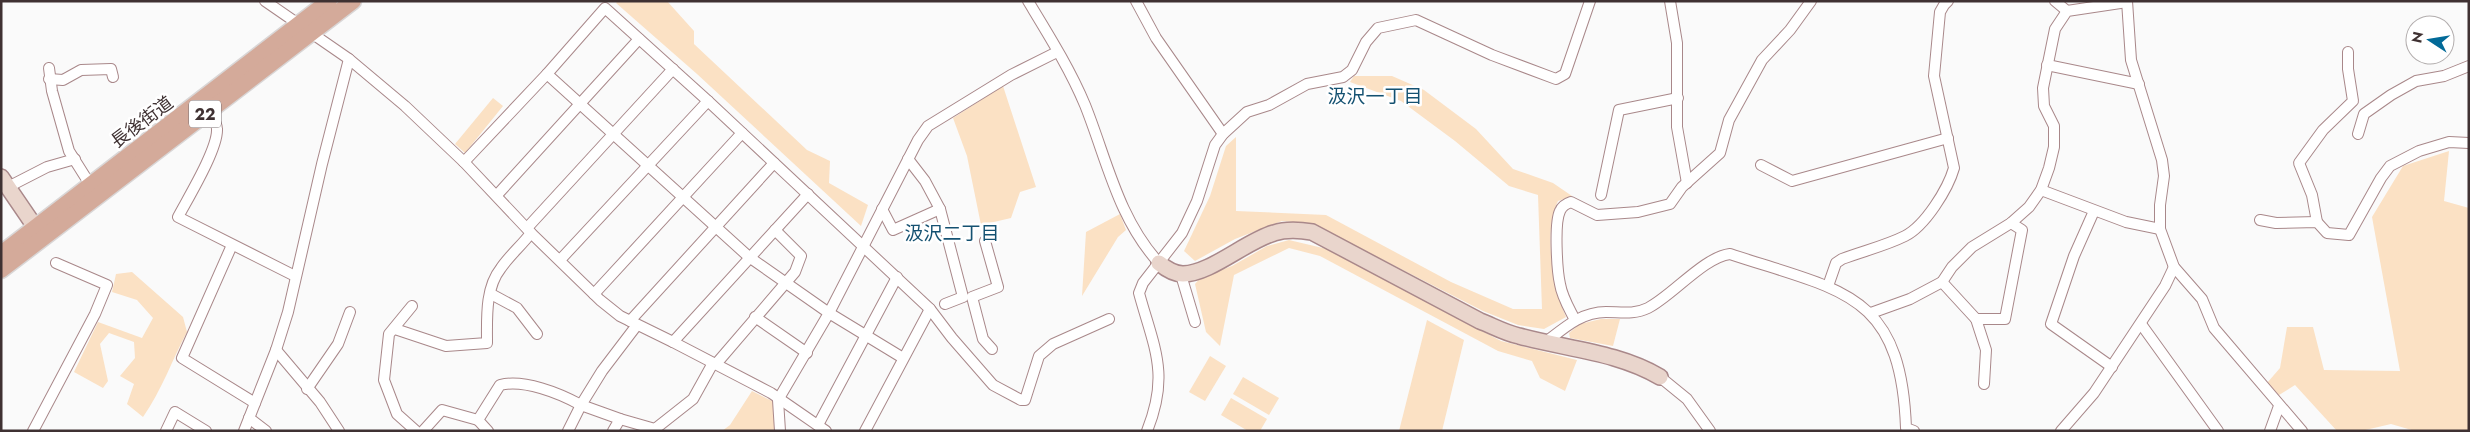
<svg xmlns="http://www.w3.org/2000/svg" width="2470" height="432" font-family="Jost,'Noto Sans JP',sans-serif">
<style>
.green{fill:#fbe1c4}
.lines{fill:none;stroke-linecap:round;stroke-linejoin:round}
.street-casing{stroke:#a9888a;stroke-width:12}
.secondary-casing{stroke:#a9888a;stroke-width:18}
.primary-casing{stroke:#d9d6d6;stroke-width:19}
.street{stroke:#fff;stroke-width:10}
.secondary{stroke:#e9d5cc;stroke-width:15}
.primary{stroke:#d4aa9a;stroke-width:16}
.labels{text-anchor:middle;stroke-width:5;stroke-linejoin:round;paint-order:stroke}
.shield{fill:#fff;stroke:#796f70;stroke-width:1}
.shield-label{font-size:16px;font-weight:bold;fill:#3f3132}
.street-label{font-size:18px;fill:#3f3132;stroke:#fff}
.neighbourhood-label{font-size:19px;fill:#145171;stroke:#fff}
</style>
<rect width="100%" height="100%" fill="#fafafa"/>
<g class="green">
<path d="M 618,1 L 667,1 L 694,31 L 694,44 L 807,150 L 830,161 L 829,183 L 868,205 L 861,226 L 697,74 L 616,3 Z"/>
<path d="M 1354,76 L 1392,76 L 1424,90 L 1476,129 L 1513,169 L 1553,183 L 1572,196 L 1558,201 C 1543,230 1553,288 1566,317 L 1544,329 L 1518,325 L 1483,311 L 1313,224 L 1282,221 L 1235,239 L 1195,261 L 1184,251 L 1210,196 L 1226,146 L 1236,137 L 1236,211 L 1326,215 L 1451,282 L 1513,309 L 1542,309 L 1538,195 L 1509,186 L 1455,141 L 1401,101 L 1350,82 Z"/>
<path d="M 1003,86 L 1036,187 L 1020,192 L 1011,218 L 981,225 L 967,156 L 953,118 Z"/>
<path d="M 493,98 L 503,106 L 465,153 L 455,144 Z"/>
<path d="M 2449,151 L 2444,201 L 2469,208 L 2469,431 L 2415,431 L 2391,424 L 2361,431 L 2337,431 L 2295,385 L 2279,395 L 2267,383 L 2280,368 L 2287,327 L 2313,327 L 2324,370 L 2400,371 L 2372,217 L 2403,166 Z"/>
<path d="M 1120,214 L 1126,230 L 1118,237 L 1082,296 L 1086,232 Z"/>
<path d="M 1289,240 L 1327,249 L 1501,341 L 1577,360 L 1565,391 L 1540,378 L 1532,361 L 1498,351 L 1320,256 L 1289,248 L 1234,275 L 1220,346 L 1206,332 L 1195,284 L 1200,278 L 1232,266 L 1267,246 Z"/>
<path d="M 132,272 L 183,317 L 187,332 C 172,360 162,390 143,417 L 127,404 L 134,384 L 120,376 L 135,358 L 134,342 L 109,333 L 100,344 L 108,381 L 103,388 L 74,372 L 98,322 L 142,338 L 153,318 L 137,300 L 112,292 L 116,274 Z"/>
<path d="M 1601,319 L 1620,319 L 1613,346 L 1570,338 L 1569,333 L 1580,324 Z"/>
<path d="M 1427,320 L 1464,340 L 1442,431 L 1399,431 Z"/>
<path d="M 1210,356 L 1226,366 L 1205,401 L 1189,392 Z"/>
<path d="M 1243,377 L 1279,398 L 1269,415 L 1233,394 Z"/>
<path d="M 752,391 L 774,402 L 776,431 L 722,431 L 730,425 Z"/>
<path d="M 1231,398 L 1267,419 L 1260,431 L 1248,431 L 1221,415 Z"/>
</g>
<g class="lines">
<defs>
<g id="street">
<path d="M 265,1 L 349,59 L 405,106 L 464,162 L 531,233 L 600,300 L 620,316 L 673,342 L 771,393 L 826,431"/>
<path d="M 1028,1 C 1048,34 1070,69 1085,105 C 1107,160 1118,218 1159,263"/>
<path d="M 1136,1 L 1156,38 L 1223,134"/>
<path d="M 1670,1 L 1677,43 L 1677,127 L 1687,183"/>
<path d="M 2055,1 L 2067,11"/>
<path d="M 2127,1 L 2131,60 L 2162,160 L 2164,176 L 2160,205 L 2160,229 L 2174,267 L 2202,299 L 2214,328 L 2302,431"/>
<path d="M 2047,65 L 2139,84"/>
<path d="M 49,68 L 52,91 L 69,151 L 91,186"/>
<path d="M 547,74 L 749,257 L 829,313 L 903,358"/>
<path d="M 49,79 L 63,80 L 81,70 L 111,69 L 113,77"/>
<path d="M 209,111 C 212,116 217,123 217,129 C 218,149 188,198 178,217 L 295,276"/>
<path d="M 2358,134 L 2364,114 L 2391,95 L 2416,81 L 2444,76 L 2469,66"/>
<path d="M 908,159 L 925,181 L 940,209 L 963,297 L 945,304"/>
<path d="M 464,162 L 547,74 L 605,8 L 708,101 L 930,309 L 952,338 L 993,385 L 1021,400 L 1025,400 L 1039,356 L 1053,344 L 1109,319"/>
<path d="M 1761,165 L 1792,181 L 1948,138"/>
<path d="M 8,187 L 47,167 L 75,159"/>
<path d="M 2041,190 L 2126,222 L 2160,229"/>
<path d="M 497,195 L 639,39"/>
<path d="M 1601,195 L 1619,110 L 1678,98"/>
<path d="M 882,209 L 893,230 L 940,209"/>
<path d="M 2094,211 L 2074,256 L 2051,324 L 2112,367"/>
<path d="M 2260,220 L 2276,223 L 2317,222 L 2327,233 L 2349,235 L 2381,178 L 2390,166 L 2419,151 L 2449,142 L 2469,143"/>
<path d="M 2317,222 L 2312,195 L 2299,163 L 2323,130 L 2353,101 L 2348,69 L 2348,52"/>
<path d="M 527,228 L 673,69"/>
<path d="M 985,241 L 998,287 L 972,297 L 983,339 L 992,349"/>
<path d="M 232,245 L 182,358 L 255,403"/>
<path d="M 560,260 L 708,101"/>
<path d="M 1181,275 L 1195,322"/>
<path d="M 1942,282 L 1976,319 L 2005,319 L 2022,230 L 2011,223"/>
<path d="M 1828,286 L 1836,263 L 1842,259 C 1863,251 1885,246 1905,236 C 1925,226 1948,189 1954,168 L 1934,76 L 1940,12 L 1944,5 L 1948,1"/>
<path d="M 491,294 L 517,308 L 537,334"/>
<path d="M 594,294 L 742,133"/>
<path d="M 412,306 L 389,334 L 384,380 L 397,414 L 416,431"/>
<path d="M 1871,313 L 1910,299 L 1942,282 L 1952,267 L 1972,247 L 2011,223 L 2029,207 L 2041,190 L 2049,168 L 2054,147 L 2054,126 L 2044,106 L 2043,88 L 2055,29 L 2067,11 L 2127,2"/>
<path d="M 755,317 L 807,353"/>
<path d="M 1976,319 L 1986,350 L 1984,384"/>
<path d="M 1575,320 C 1569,308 1562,297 1560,284 C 1557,271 1554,223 1560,211 C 1562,206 1565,204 1571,202 L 1597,215 L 1638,212 L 1670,204 L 1682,187 L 1720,153 L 1729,120 L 1762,60 L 1790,30 L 1811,1"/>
<path d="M 630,321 L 774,163"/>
<path d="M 2141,324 L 2218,431"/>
<path d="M 395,329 L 446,346 L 487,343 C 487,318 485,288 501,268 C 509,256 522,245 531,233"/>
<path d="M 673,342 L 808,194"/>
<path d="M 1546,342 C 1564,328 1581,312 1606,312 C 1620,312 1634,315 1648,308 C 1672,296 1704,257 1730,254 C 1841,291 1901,291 1906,428 L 1914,431"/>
<path d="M 276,350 L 320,402 L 339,431"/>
<path d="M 716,364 L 795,272 L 801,256 L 775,230"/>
<path d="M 1660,377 L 1687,399 L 1710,431"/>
<path d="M 307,389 L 338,344 L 350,312"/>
<path d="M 249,418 L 266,431"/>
<path d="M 620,419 L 655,429 L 693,399 L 713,363"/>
<path d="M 818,425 L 897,277"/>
<path d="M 33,431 L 95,314 L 107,285 L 56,263"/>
<path d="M 166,431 L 175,412 L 206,431"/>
<path d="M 244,431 L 276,350 L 288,312 L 322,164 L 349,59"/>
<path d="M 423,431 L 442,410 L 478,420"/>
<path d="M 488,431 L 478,420 L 500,385 C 524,379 559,393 581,405 L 568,431"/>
<path d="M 613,431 L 620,419 L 581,405 L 602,371 L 637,325"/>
<path d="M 780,431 L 778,400 L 829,313 L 918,140 L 928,126 L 1011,75 L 1057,52"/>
<path d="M 865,431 L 930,309"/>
<path d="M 1147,431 C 1170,374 1154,348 1139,293 L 1143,283 L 1182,233 L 1197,201 L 1215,145 L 1223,134 L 1247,112 L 1269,105 L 1307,84 L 1343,77 L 1352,70 L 1366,42 L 1378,28 L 1416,20 L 1492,55 L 1556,79 L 1565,74 L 1590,1"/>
<path d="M 2061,431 L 2094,393 L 2165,286 L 2174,267"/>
<path d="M 2270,431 L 2279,406"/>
</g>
<g id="secondary">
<path d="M 1,177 L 42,237"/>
<path d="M 1159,263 C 1165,268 1175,274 1183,274 C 1210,274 1246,241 1274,233 C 1286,229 1300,230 1312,232 L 1480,321 C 1493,326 1505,333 1519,336 C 1566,349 1618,352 1660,377"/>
</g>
<g id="primary">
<path d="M 1,254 L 329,1"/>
<path d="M 1,270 L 353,1"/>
</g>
</defs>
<use href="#street" class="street-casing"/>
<use href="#secondary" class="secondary-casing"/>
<use href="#primary" class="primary-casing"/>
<use href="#street" class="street"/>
<use href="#secondary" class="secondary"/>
<use href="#primary" class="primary"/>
</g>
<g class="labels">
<rect class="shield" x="189" y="100.5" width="32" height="27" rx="4"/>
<g class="shield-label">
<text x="205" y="120">22</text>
</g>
<g class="street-label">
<text transform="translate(142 122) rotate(-37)" y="6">長後街道</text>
</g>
<g class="neighbourhood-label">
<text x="1375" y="103">汲沢一丁目</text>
<text x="952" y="240">汲沢二丁目</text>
</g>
</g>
<rect width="2470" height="432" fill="none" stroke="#3f3132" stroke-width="5"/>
<g transform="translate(2430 40) rotate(282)"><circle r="24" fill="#ffffff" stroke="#b2adad"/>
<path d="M0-4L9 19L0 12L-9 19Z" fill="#026a98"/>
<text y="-8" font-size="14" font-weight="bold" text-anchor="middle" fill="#3f3132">N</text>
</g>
</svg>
